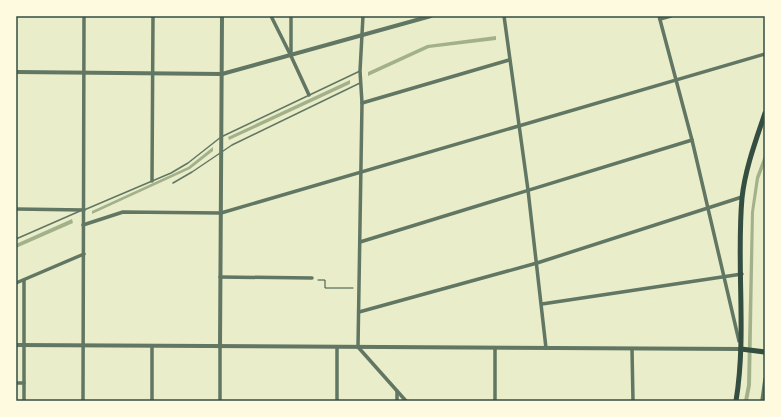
<svg xmlns="http://www.w3.org/2000/svg" width="781" height="417" font-family="'DejaVu Sans',sans-serif">
<style>
.water{fill:#a3b18a}
.lines{fill:none;stroke-linecap:round;stroke-linejoin:round}
.path{stroke:#344e41;stroke-width:1}
.service{stroke:#617663;stroke-width:1.5}
.minor{stroke:#617663;stroke-width:3.5}
.tertiary{stroke:#617663;stroke-width:4}
.secondary{stroke:#344e41;stroke-width:5}
.neatline{fill:none;stroke:#344e41;stroke-width:1.5}
</style>
<rect width="100%" height="100%" fill="#e9edc9"/>
<g class="water">
<path d="M 496,36 L 496,40 L 429,48 L 368,76 L 368,72 L 427,45 Z"/>
<path d="M 350,80 L 350,84 L 229,140 L 228,137 Z"/>
<path d="M 213,147 L 213,151 L 190,169 L 92,214 L 92,211 L 188,167 Z"/>
<path d="M 765,153 L 765,163 L 759,179 L 754,212 L 751,385 L 748,401 L 744,401 L 747,385 L 751,212 L 756,177 Z"/>
<path d="M 72,219 L 73,223 L 16,248 L 16,244 Z"/>
</g>
<g class="lines">
<path class="path" d="M 318,280 L 325,280 L 325,288 L 353,288"/>
<g class="service">
<path d="M 173,183 L 192,172 L 232,145 L 360,83"/>
<path d="M 84,210 L 171,173 L 188,163 L 221,137 L 360,71"/>
<path d="M 16,239 L 80,211"/>
</g>
<g class="minor">
<path d="M 271,16 L 290,54"/>
<path d="M 291,16 L 291,56 L 309,95"/>
<path d="M 363,16 L 360,71 L 362,103 L 358,347 L 406,401"/>
<path d="M 504,16 L 528,190 L 546,348"/>
<path d="M 659,16 L 692,140 L 739,341"/>
<path d="M 660,19 L 671,16"/>
<path d="M 362,103 L 509,60"/>
<path d="M 152,181 L 153,16"/>
<path d="M 16,209 L 84,210"/>
<path d="M 83,225 L 123,212 L 221,213 L 765,54"/>
<path d="M 360,242 L 692,140"/>
<path d="M 220,277 L 312,278"/>
<path d="M 24,280 L 24,401"/>
<path d="M 16,283 L 84,254"/>
<path d="M 542,304 L 742,274"/>
<path d="M 359,312 L 537,263 L 742,197"/>
<path d="M 337,347 L 337,401"/>
<path d="M 632,349 L 633,401"/>
<path d="M 16,383 L 24,383"/>
<path d="M 397,391 L 397,401"/>
<path d="M 83,401 L 84,16"/>
<path d="M 152,401 L 152,346"/>
<path d="M 220,401 L 220,347"/>
<path d="M 495,401 L 495,348"/>
<path d="M 762,401 L 765,379"/>
</g>
<g class="tertiary">
<path d="M 16,72 L 222,74 L 431,16"/>
<path d="M 16,345 L 741,349"/>
<path d="M 220,347 L 222,16"/>
</g>
<g class="secondary">
<path d="M 741,349 L 765,352"/>
<path d="M 736,401 C 747,334 736,265 742,198 C 745,169 756,140 765,113"/>
</g>
</g>
<rect width="781" height="417" fill="none" stroke="#fefae0" stroke-width="34"/>
<rect x="17" y="17" width="747" height="383" class="neatline"/>
</svg>
